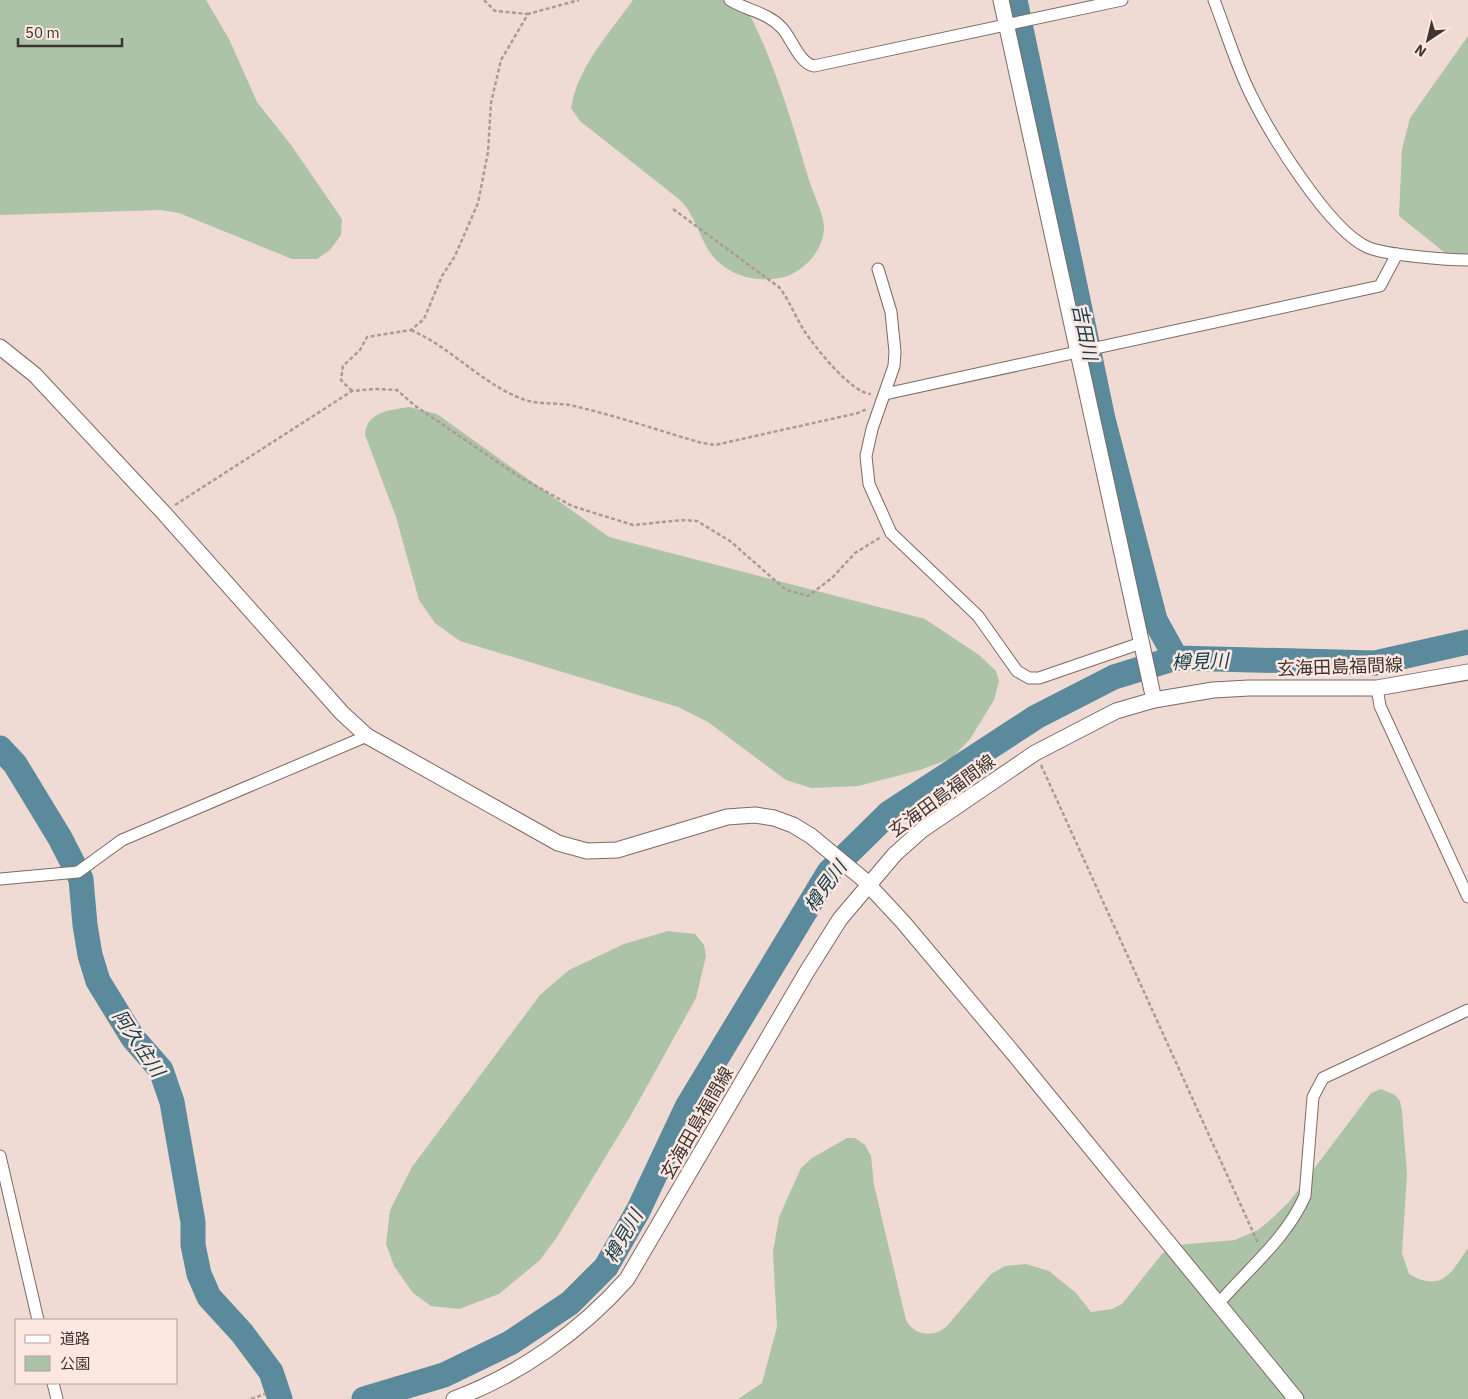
<svg xmlns="http://www.w3.org/2000/svg" width="1468" height="1399" font-family="'IBM Plex Sans','Noto Sans JP',sans-serif">
<style>
.green{fill:#acc3a7}
.lines{fill:none;stroke-linecap:round;stroke-linejoin:round}
.river{stroke:#5b8a9c;stroke-width:25}
.street-casing{stroke:#7c6b64;stroke-width:13}
.secondary-casing{stroke:#7c6b64;stroke-width:17}
.path{stroke:#ab9b95;stroke-width:2.5;stroke-dasharray:4 2.5;stroke-linecap:butt}
.street{stroke:#fff;stroke-width:11}
.secondary{stroke:#fff;stroke-width:15}
.labels{text-anchor:middle;stroke-width:5;stroke-linejoin:round;paint-order:stroke}
.street-label{font-size:18px;fill:#3d3532;stroke:#fce8e0}
.water-label{font-size:19px;font-style:italic;fill:#133e4d;stroke:#fce8e0}
</style>
<rect width="100%" height="100%" fill="#efdbd3"/>
<g class="green">
<path d="M 0,0 L 206,0 L 229,39 L 257,102 L 291,145 L 342,219 L 341,235 L 330,250 L 317,259 L 292,259 L 179,213 L 161,210 L 0,215 Z"/>
<path d="M 633,0 L 742,0 C 773,56 791,119 809,180 C 813,193 824,215 824,227 C 824,251 802,274 780,278 C 756,282 735,277 717,261 C 700,244 698,218 680,200 L 580,121 L 571,108 C 578,66 609,34 633,0 Z"/>
<path d="M 1468,36 L 1468,255 L 1454,260 L 1399,216 L 1402,149 L 1410,118 Z"/>
<path d="M 409,407 L 437,414 L 609,537 L 925,619 L 979,655 L 996,671 L 999,681 L 994,700 L 970,739 L 952,758 L 920,770 L 858,786 L 811,788 L 786,780 L 708,722 L 678,707 L 460,641 L 435,623 L 419,600 L 396,517 L 365,435 C 366,412 390,410 409,407 Z"/>
<path d="M 668,931 L 695,934 L 704,945 L 706,956 L 696,998 L 631,1115 L 557,1237 L 540,1260 L 499,1294 L 459,1309 L 431,1306 L 413,1293 L 394,1266 L 386,1244 L 390,1210 L 412,1167 L 540,995 L 569,970 L 624,944 Z"/>
<path d="M 1381,1089 L 1395,1095 L 1400,1101 L 1402,1112 L 1407,1174 L 1402,1253 L 1409,1274 C 1442,1293 1451,1273 1468,1248 L 1468,1399 L 738,1399 L 762,1383 L 777,1327 L 773,1252 L 779,1217 L 801,1168 L 812,1158 L 847,1138 L 855,1138 L 865,1145 L 871,1156 L 874,1185 L 906,1320 C 914,1336 934,1338 947,1326 L 991,1274 L 1005,1266 L 1026,1264 L 1049,1271 L 1076,1293 L 1091,1312 L 1112,1309 L 1122,1304 L 1162,1254 L 1178,1245 L 1235,1240 L 1258,1230 L 1269,1221 L 1289,1202 L 1371,1093 Z"/>
</g>
<g class="lines">
<g class="river">
<path d="M 1015,0 L 1103,419 L 1155,620 L 1176,658"/>
<path d="M 0,748 L 15,764 L 60,838 L 81,879 L 85,925 L 90,955 L 98,981 L 133,1038 L 161,1070 L 172,1102 L 193,1222 L 193,1245 L 199,1274 L 209,1297 L 242,1333 L 271,1372 L 280,1399"/>
<path d="M 364,1399 L 444,1375 L 510,1343 L 570,1303 L 606,1267 L 638,1211 L 687,1107 L 829,872 L 889,813 L 1036,717 L 1114,677 L 1176,658 L 1375,663 L 1468,642"/>
</g>
<defs>
<g id="street">
<path d="M 730,0 C 748,11 767,12 782,28 C 792,39 799,63 814,66 L 1122,0"/>
<path d="M 1214,0 C 1226,31 1236,65 1251,95 C 1270,134 1329,230 1367,247 C 1384,255 1448,260 1468,260"/>
<path d="M 878,269 L 891,312 L 895,352 L 894,366 L 872,429 L 866,456 L 869,484 L 891,533 L 978,616 L 1017,671 L 1029,678 L 1039,678 L 1141,643"/>
<path d="M 885,394 L 1380,286 L 1397,254"/>
<path d="M 1377,688 L 1380,706 L 1468,897"/>
<path d="M 0,879 L 78,872 L 122,840 L 367,736"/>
<path d="M 0,1156 L 38,1320"/>
<path d="M 1218,1304 C 1248,1269 1286,1239 1305,1196 L 1313,1097 L 1323,1078 L 1468,1010"/>
<path d="M 53,1383 L 57,1399"/>
</g>
<g id="secondary">
<path d="M 1001,0 L 1154,700"/>
<path d="M 0,347 L 35,375 L 163,512 L 342,713 L 367,736 L 558,843 L 587,851 L 617,850 L 727,817 L 755,815 L 774,818 L 793,825 L 811,836 L 863,879 L 903,922 L 1014,1054 L 1296,1399"/>
<path d="M 454,1399 C 519,1375 581,1331 627,1279 L 806,973 L 840,919 L 895,854 L 922,830 L 1035,753 L 1116,711 L 1154,700 L 1213,690 L 1249,688 L 1377,688 L 1468,672"/>
</g>
</defs>
<use href="#street" class="street-casing"/>
<use href="#secondary" class="secondary-casing"/>
<g class="path">
<path d="M 484,0 L 495,11 L 528,14"/>
<path d="M 673,209 L 780,288 C 790,302 796,318 805,332 C 816,348 851,393 871,394"/>
<path d="M 411,330 C 452,348 483,385 525,400 C 541,405 558,402 574,406 C 617,416 660,431 702,443 L 715,445 L 858,413 L 867,409"/>
<path d="M 352,391 L 341,380 L 343,366 L 360,350 L 367,337 L 411,330 L 424,319 L 442,276 L 455,256 L 478,203 L 488,152 L 491,103 L 501,60 L 528,14 L 579,0"/>
<path d="M 175,505 L 352,391 L 374,389 L 397,390 L 414,405 L 518,476 L 572,506 L 633,525 L 683,520 L 697,521 L 730,541 L 786,590 L 808,596 L 832,578 L 855,553 L 881,537"/>
<path d="M 1041,765 L 1258,1243"/>
<path d="M 251,1399 L 265,1394"/>
</g>
<use href="#street" class="street"/>
<use href="#secondary" class="secondary"/>
</g>
<g class="labels">
<g class="street-label">
<text transform="translate(1340 667) rotate(-2)" y="6">玄海田島福間線</text>
<text transform="translate(942 796) rotate(-36)" y="6">玄海田島福間線</text>
<text transform="translate(697 1123) rotate(-60)" y="6">玄海田島福間線</text>
</g>
<g class="water-label">
<text transform="translate(1085 332) rotate(78)" y="7">吉田川</text>
<text transform="translate(1200 661) rotate(-2)" y="7">樽見川</text>
<text transform="translate(825 886) rotate(-54)" y="7">樽見川</text>
<text transform="translate(139 1043) rotate(56)" y="7">阿久住川</text>
<text transform="translate(623 1236) rotate(-60)" y="7">樽見川</text>
</g>
</g>
<rect x="15" y="1319" width="162" height="65" fill="#fce8e0" stroke="#b0a09a"/>
<rect x="25" y="1335" width="25" height="8" fill="#ffffff" stroke="#b0a09a"/>
<text x="60" y="1344" font-size="15" fill="#3d3532">道路</text>
<rect x="25" y="1356" width="25" height="15" fill="#acc3a7" stroke="#b0a09a"/>
<text x="60" y="1369" font-size="15" fill="#3d3532">公園</text>
<g transform="translate(1428 40) rotate(215)" stroke="#fce8e0" stroke-width="4" paint-order="stroke">
<path d="M0-4L9 19L0 12L-9 19Z" fill="#3d3532"/>
<text y="-8" font-size="14" font-weight="bold" text-anchor="middle" fill="#3d3532">N</text>
</g>
<path d="M18 38v8h104v-8" fill="none" stroke="#3d3532" stroke-width="2.5"/>
<text x="25" y="38" font-size="15" fill="#3d3532" stroke="#fce8e0" stroke-width="4" paint-order="stroke">50 m</text>
</svg>
